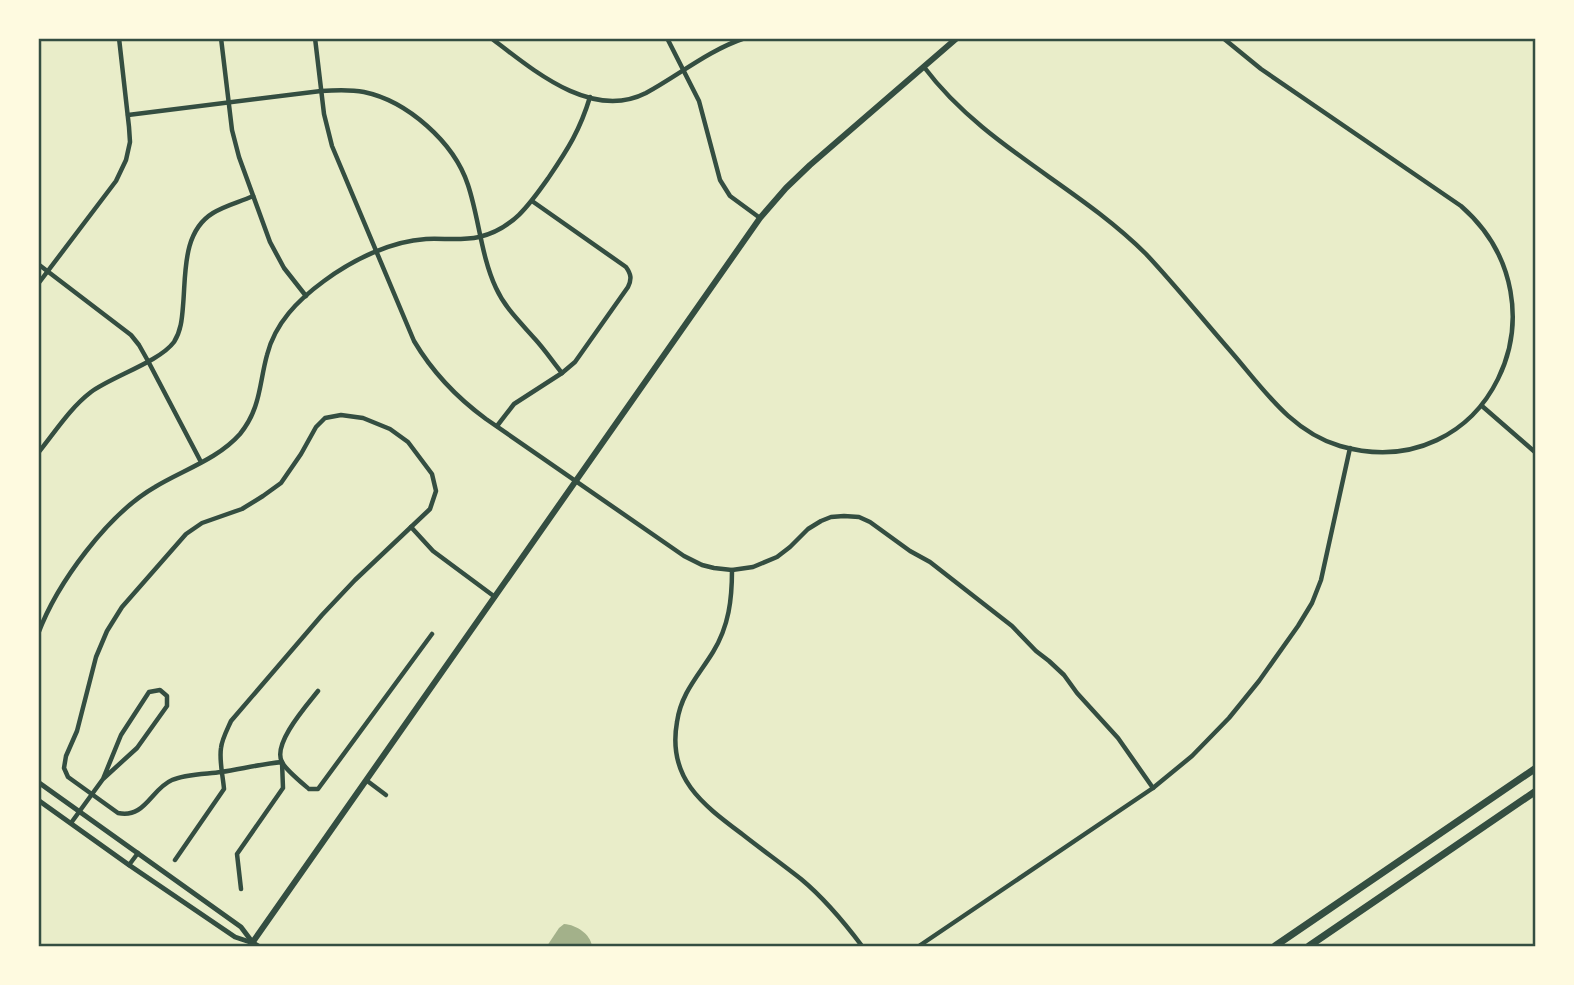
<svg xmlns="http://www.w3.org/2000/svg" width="1574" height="985" font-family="Quicksand,sans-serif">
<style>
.water{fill:#a3b18a}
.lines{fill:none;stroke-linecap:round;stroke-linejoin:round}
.minor{stroke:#344e41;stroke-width:4.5}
.tertiary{stroke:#344e41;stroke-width:5}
.secondary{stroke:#344e41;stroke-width:6}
.motorway{stroke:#344e41;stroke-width:7}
.neatline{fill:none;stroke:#344e41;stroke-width:2.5}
</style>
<rect width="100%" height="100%" fill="#e9edc9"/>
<path class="water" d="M 564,924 C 577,925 590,934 592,946 L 547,946 L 559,928 Z"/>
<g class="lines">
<g class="minor">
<path d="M 221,38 L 232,130 L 239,157 L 270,242 L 284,268 L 306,296"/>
<path d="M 315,38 L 324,114 L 332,146 L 414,341 C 433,373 456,397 486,419 L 684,556 L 702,565 L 714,568 L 732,570 L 753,567 L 777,557 L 790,547 L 808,529 L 821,521 L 831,517 L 844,516 L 859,517 L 870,522 L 910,551 L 930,562 L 1012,626 L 1036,651 L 1049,661 L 1064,675 L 1077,693 L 1118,738 L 1153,788"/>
<path d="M 491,38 C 532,69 591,121 646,93 C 679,75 709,50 745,38"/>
<path d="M 667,38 L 699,101 L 720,180 L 730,196 L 760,218"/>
<path d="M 924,67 C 983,146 1077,185 1146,254 C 1176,286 1204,321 1233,354 C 1264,390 1292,432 1340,446 C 1487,488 1574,305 1461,206 L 1261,69 L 1223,38"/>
<path d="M 128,115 L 321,91 C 335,90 349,89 364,92 C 407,101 454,142 468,185 C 479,218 481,256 496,288 C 505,308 521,323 535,339 C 545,350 553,362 562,373"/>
<path d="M 38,264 L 131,335 L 139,345 L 148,361 L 201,462"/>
<path d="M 38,284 L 116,181 L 126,160 L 130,142 L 129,127 L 119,38"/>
<path d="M 1482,406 L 1536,453"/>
<path d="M 497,426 L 514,404 L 562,373 L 575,362 L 628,287 C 632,279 631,274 626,267 L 532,201"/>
<path d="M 38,453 C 55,432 70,408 91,392 C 113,376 159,362 174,342 C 181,331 182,319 183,306 C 186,274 182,232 213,213 C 226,205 240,202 253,196"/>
<path d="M 411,527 L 433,551 L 495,597"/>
<path d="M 732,570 C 732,599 729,626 713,652 C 699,675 681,693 677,722 C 667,778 702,804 742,834 C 761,849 782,864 801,879 C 825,899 844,922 862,946"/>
<path d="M 38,634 C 57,583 108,514 155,487 C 183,470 218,459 240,434 C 261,408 259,384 267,355 C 275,323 298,300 324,281 C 352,260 391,241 426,239 C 443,238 461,241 479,237 C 513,229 530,204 549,177 C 568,149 580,130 590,97"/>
<path d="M 318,691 C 307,705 272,744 282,762 C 285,769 302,783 309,789 L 318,789 L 432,634"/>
<path d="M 366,780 L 386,795"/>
<path d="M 71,823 L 103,779 L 137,748 L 167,706 L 167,696 L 160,690 L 149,692 L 121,735 L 103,779"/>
<path d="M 175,860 L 224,789 C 223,776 219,761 221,748 C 222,739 227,730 231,721 L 322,615 L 355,580 L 430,509 L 436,491 L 432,474 L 408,442 L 390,429 L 363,418 L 341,415 L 325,418 L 316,427 L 301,454 L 281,483 L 263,496 L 242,509 L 202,523 L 186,534 L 122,607 L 107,631 L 96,657 L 77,731 L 66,756 L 64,768 L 68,777 L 118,813 C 145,819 151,789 172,780 C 185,774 207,774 221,772 C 241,769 261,764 282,762 L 283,788 L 237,854 L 241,889"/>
<path d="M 129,865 L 138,853"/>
<path d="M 919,946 L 1153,788 L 1192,756 L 1229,718 L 1259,681 L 1298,626 L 1312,603 L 1321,580 L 1350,448"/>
</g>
<g class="tertiary">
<path d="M 38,782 L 241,927 L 253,943 L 258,946"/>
<path d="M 38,800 L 129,865 L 235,937 L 253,943"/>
</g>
<path class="secondary" d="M 250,946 L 760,218 L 786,188 L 810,165 L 957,38"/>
<g class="motorway">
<path d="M 1275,946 L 1536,768"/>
<path d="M 1309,946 L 1536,791"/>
</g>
</g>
<rect width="1574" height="985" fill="none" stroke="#fefae0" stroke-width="80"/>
<rect x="40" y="40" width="1494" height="905" class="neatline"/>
</svg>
